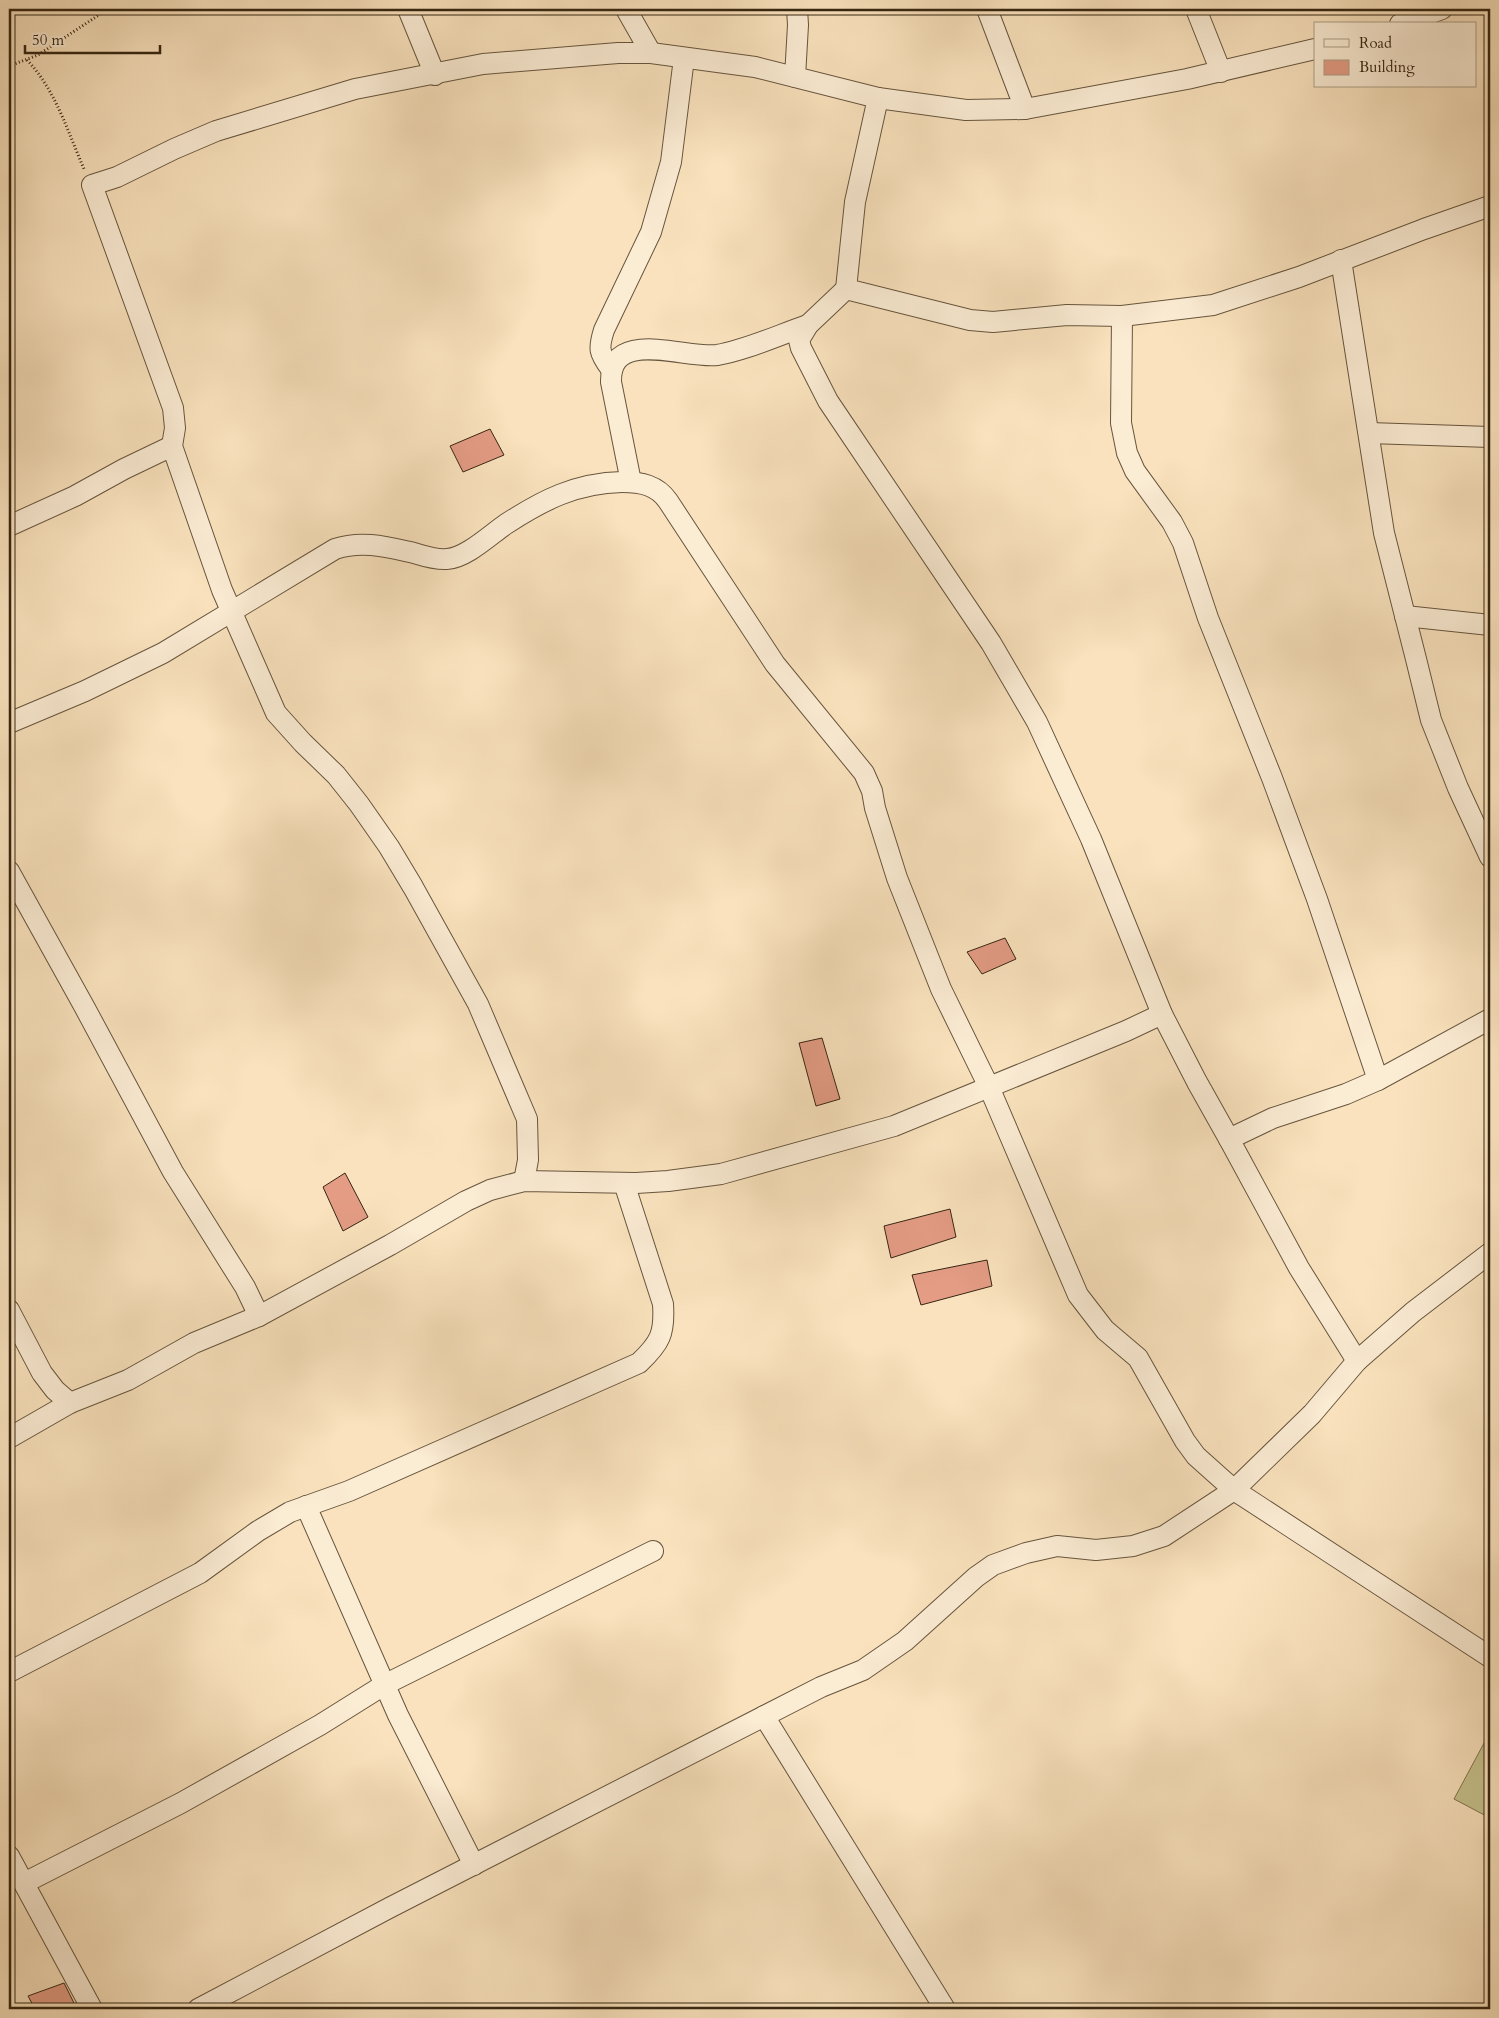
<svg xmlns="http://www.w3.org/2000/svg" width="1499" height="2018" font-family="Cardo,serif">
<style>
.green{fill:#c6c18c;stroke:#7e744f}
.building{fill:#e49c85;stroke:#362612}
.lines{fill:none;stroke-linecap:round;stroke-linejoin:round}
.minor-casing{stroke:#67553d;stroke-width:22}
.path{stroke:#362612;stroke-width:3;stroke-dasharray:1 2.5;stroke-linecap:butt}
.minor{stroke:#fbecd4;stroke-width:20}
</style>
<rect width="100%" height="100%" fill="#f9e2bd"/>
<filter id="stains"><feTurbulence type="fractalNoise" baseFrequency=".004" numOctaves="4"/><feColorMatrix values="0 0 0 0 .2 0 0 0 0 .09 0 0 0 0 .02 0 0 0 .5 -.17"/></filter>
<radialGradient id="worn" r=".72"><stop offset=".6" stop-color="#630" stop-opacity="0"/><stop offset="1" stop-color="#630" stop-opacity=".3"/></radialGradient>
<path class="green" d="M 1490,1732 L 1490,1818 L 1454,1799 Z"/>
<g class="building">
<path d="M 490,429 L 504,455 L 463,472 L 450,446 Z"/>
<path d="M 1005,938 L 1016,959 L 982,974 L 967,952 Z"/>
<path d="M 822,1038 L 840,1099 L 816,1106 L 799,1043 Z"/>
<path d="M 345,1173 L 368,1217 L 343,1231 L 323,1187 Z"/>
<path d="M 950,1209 L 956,1237 L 891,1258 L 884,1226 Z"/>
<path d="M 987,1260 L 992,1286 L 921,1305 L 912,1275 Z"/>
<path d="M 64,1983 L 77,2009 L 35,2009 L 28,1996 Z"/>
</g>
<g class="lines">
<defs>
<g id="minor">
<path d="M 408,9 L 435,75"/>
<path d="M 626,9 L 651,53"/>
<path d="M 987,9 L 1025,109"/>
<path d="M 1196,9 L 1221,72"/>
<path d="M 1400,24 L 1442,9"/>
<path d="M 795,77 L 798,25 L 797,9"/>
<path d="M 878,98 L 966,110 L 1025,109 L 1187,79 L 1315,49"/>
<path d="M 1341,260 L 1384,533 L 1416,659 L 1431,720 L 1458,788 L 1490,857"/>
<path d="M 846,289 L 808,325 L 799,340 L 801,348 L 828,401 L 991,643 L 1037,722 L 1091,839 L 1162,1014 L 1197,1082 L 1229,1139 L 1273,1118 L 1346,1094 L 1378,1080 L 1317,899 L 1272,778 L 1208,618 L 1183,543 L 1172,522 L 1135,471 L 1127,453 L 1121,423 L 1122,316"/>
<path d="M 611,369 C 599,353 598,349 604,330 L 651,232 L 671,162 L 684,58"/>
<path d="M 1369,433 L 1490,437"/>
<path d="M 631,482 L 611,382 C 610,327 685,359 717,355 C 744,351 781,334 808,325"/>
<path d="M 9,526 L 75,496 L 124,469 L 172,446"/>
<path d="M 1405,616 L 1490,625"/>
<path d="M 9,723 L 85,691 L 163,653 L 335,549 C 362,540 387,547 414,553 C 424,556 436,560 447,559 C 466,558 490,535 506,524 C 543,500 576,483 622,482 C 641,482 657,485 668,501 L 775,664 L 864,773 L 872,791 L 875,808 L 897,878 L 941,989 L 989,1087 L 1078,1295 L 1105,1330 L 1138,1358 L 1185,1441 L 1196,1456 L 1234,1490 L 1312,1414 L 1357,1361 L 1413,1312 L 1490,1253"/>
<path d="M 9,871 L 85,1008 L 173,1172 L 245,1287 L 259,1316"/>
<path d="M 1378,1080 L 1490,1019"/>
<path d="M 1229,1139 L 1299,1268 L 1357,1361"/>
<path d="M 524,1181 L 528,1160 L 527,1119 L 478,1004 L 413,887 L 389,847 L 359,804 L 336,775 L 303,743 L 276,713 L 222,590 L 172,446 L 175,428 L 173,408 L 92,185 L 117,177 L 174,149 L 216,131 L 355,89 L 483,64 L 618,53 L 651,53 L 755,67 L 878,98 L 855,202 L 846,289 L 970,320 L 993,322 L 1067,315 L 1122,316 L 1213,305 L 1299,277 L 1424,229 L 1490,206"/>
<path d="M 9,1310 L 42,1373 L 55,1390 L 70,1403"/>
<path d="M 9,1438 L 70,1403 L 128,1380 L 194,1343 L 259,1316 L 390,1245 L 466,1201 L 490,1190 L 524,1181 L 636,1183 L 668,1181 L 721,1174 L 894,1126 L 1126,1031 L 1162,1014"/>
<path d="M 306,1506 L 398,1715 L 474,1865"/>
<path d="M 9,1672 L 200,1573 L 258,1531 L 290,1512 L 349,1491 L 639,1363 C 660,1343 665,1334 663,1304 L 624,1183"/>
<path d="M 764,1716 L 945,2009"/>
<path d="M 9,1856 L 92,2009"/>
<path d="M 24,1883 L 181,1803 L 320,1725 L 384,1685 L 653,1551"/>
<path d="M 198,2009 L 391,1907 L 821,1687 L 863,1670 L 905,1641 L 976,1577 L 993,1565 L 1026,1553 L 1057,1546 L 1096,1550 L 1133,1546 L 1164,1536 L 1234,1490 L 1490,1657"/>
</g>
</defs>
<use href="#minor" class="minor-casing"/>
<g class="path">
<path d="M 27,60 C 55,89 68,132 84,169"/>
<path d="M 9,66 L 38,55 L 108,9"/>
</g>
<use href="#minor" class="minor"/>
</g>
<rect width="1499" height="2018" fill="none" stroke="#f9e2bd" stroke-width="30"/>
<rect x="10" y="10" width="1479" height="1998" fill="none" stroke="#362612" stroke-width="2.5"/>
<rect x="15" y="15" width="1469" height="1988" fill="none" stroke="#362612"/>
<rect x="1314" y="22" width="162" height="65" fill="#fbecd4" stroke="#ac9d86"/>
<rect x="1324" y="39" width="25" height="8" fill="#fbecd4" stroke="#ac9d86"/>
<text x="1359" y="48" font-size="15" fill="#362612">Road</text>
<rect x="1324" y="60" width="25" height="15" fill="#e49c85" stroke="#ac9d86"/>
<text x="1359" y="72" font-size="15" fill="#362612">Building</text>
<path d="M25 45v8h135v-8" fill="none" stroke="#362612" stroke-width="2.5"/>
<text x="32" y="45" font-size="15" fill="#362612" stroke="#fbecd4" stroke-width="4" paint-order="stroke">50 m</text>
<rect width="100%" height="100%" filter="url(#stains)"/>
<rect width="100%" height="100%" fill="url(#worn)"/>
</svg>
